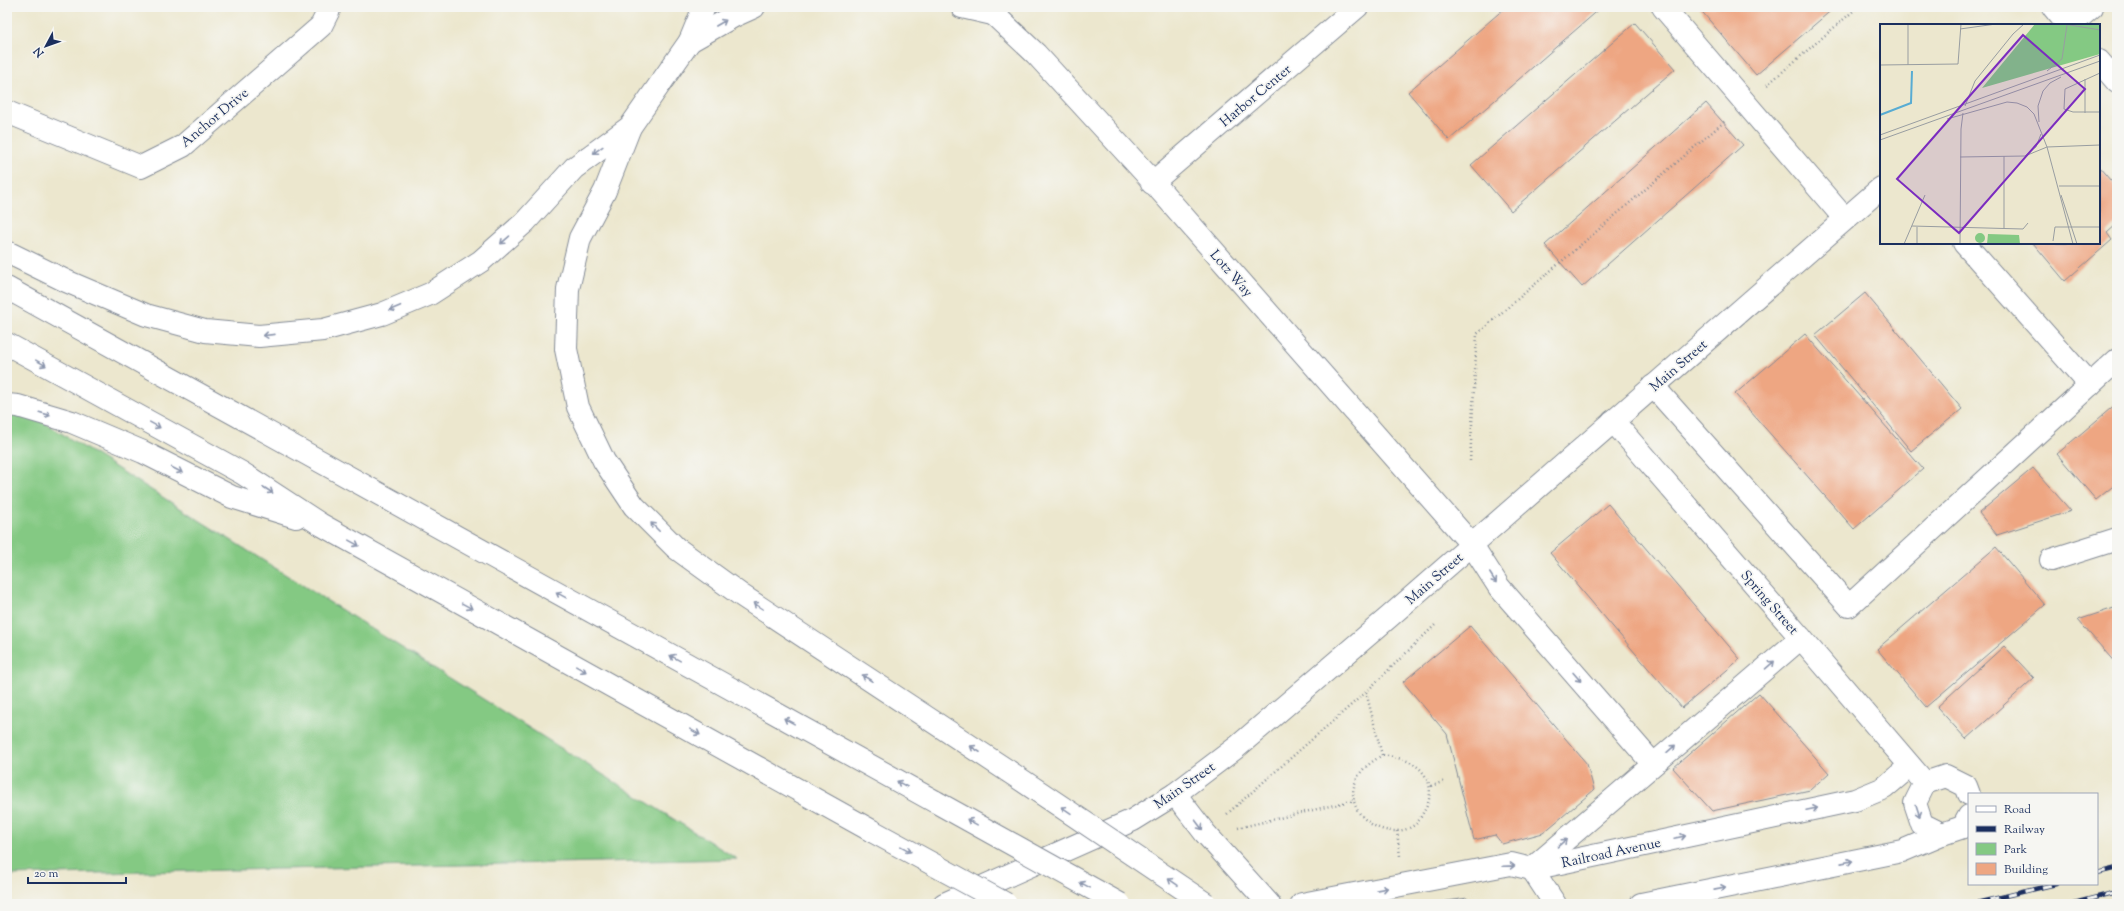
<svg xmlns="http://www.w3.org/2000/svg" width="2124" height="911" font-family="'Sorts Mill Goudy',serif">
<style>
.green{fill:#84c983;stroke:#507c70}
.building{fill:#eea682}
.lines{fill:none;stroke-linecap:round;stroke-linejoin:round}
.minor-casing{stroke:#848b96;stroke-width:24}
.major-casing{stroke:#848b96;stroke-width:24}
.highway-casing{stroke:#848b96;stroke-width:24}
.path{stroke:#848b96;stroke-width:2.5;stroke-dasharray:1 3;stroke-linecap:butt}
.minor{stroke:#fff;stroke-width:22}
.major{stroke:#fff;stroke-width:22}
.highway{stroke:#fff;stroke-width:22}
.rail-casing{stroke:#1b2f5e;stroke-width:4.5}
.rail{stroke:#f6f6f2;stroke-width:3;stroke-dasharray:9;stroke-linecap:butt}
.highway-bridge-casing{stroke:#848b96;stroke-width:24;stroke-linecap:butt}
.highway-bridge{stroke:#fff;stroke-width:22}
.oneway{stroke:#8d97ae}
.labels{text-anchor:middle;stroke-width:3.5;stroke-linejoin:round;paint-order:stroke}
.street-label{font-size:14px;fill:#1b2f5e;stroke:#f6f6f2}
.inset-river{fill:none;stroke:#58acd3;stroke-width:2}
.inset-road{fill:none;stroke:#989da1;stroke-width:1}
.view{fill:#7b2cbf;fill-opacity:0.15;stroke:#7b2cbf;stroke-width:2}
.inset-edge{fill:none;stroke:#1b2f5e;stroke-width:2}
</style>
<rect width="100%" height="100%" fill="#f6f6f2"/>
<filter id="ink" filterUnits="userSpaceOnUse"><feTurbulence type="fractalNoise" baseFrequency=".025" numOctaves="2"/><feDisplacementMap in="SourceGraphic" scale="8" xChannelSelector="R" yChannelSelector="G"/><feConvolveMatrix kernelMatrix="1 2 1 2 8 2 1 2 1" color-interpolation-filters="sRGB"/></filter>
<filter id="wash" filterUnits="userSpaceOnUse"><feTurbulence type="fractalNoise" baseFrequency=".012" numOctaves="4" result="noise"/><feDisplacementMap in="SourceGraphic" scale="16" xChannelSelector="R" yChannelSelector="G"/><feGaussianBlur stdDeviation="0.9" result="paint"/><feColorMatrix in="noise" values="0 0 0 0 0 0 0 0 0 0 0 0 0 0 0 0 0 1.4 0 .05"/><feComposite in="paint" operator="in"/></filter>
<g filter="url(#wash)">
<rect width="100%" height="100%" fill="#ece7ce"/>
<path class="green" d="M 7,399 L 737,859 L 7,875 Z"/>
<g id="blocks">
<g class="building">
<path d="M 1506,7 L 1602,7 L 1449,140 L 1408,92 Z"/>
<path d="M 1698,7 L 1835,7 L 1756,75 Z"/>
<path d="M 1635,23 L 1675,69 L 1511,211 L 1471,165 Z"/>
<path d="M 1706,103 L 1743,145 L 1582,287 L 1545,245 Z"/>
<path d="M 2099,167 L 2117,188 L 2117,224 L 2107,233 L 2112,240 L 2065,281 L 2033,243 L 2099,243 Z"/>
<path d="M 1865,293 L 1962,409 L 1911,451 L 1815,335 Z"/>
<path d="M 1805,334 L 1923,469 L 1854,529 L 1735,394 Z"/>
<path d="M 2117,403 L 2117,483 L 2096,500 L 2057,454 Z"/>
<path d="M 2033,468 L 2071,511 L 1997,535 L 1979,513 Z"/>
<path d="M 1608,504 L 1740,659 L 1682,708 L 1550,553 Z"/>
<path d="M 1996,547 L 2045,605 L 1926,707 L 1877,649 Z"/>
<path d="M 2117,607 L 2117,665 L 2078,620 Z"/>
<path d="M 1470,626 L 1587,764 L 1594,790 L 1543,833 L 1502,844 L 1495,835 L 1474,840 L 1447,734 L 1403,682 Z"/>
<path d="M 2004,646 L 2034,678 L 1966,739 L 1937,707 Z"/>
<path d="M 1759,693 L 1829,773 L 1810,790 L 1712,811 L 1673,768 Z"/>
<path d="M 1467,898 L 1468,904 L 1435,904 L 1434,903 Z"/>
</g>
</g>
</g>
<g filter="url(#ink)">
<use href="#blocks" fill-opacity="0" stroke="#848b96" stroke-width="1"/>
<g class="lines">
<defs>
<g id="minor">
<path d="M 1663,7 L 1845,219"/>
<path d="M 2053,7 L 2068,25"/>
<path d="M 2099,61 L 2117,82"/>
<path d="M 7,112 L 141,167 L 183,146 L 321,26 L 329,10 L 328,7"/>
<path d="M 1152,183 L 1357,7"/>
<path d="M 1964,243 L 2090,385"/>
<path d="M 1653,386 L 1849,606 L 2117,360"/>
<path d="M 1613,421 L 1801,638 L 1925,783"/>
<path d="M 1472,545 L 1499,587 L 1653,764"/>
<path d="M 2051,560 L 2117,539"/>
<path d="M 1175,794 L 1205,833 L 1269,904"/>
<path d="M 1969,794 L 1966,786 L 1946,776 L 1925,783 L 1915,803 L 1922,824 L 1942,834 L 1963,827 L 1969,816"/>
<path d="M 1535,866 L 1801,638"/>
<path d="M 1532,869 L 1555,904"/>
<path d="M 1302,904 L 1511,864 L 1532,869 L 1855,800 L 1884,788 L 1910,766"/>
<path d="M 1641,904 L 1902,851 L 1942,834"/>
</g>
<g id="major">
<path d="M 986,7 L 1036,54 L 1146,174 L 1472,545"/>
<path d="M 2071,25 L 2092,7"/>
<path d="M 944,904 L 1133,820 L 1175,794 L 1237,747 L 1389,617 L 1881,188"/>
</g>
<g id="highway">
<path d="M 704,7 L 690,41 L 630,127 L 605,191 L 580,238 L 568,289 L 566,349 L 578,407 L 604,461 L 634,506 L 676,548 L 741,595 L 1008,771"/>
<path d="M 962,7 L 997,15"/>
<path d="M 690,41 L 734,16 L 754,7"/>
<path d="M 7,252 L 66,281 L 146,315 L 205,331 L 259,336 L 323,330 L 382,314 L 430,294 L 481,261 L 525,222 L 574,168 L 630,127"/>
<path d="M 7,288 L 936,802"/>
<path d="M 7,344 L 242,473 L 320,524 L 872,831"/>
<path d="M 7,405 L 18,406 L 72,422 L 143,452 L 232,497 L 296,517"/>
</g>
</defs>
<use href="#minor" class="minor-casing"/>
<use href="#major" class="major-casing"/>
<use href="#highway" class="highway-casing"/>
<g class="path">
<path d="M 1767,85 L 1858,7"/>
<path d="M 1470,461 L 1477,334 L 1725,121"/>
<path d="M 1366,692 L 1382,755 C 1372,762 1360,769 1356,781 C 1341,815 1388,845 1416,824 C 1419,821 1422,815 1424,811 C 1430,803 1432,788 1427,779 C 1418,761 1401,758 1382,755"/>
<path d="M 1431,786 L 1445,781"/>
<path d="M 1227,814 L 1366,692 L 1437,623"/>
<path d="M 1238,828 L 1355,800"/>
<path d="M 1397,831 L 1400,856"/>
</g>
<use href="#minor" class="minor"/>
<use href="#major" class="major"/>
<use href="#highway" class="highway"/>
<defs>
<g id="rail">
<path d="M 2097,873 L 2117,868"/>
<path d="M 1972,904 L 2056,884"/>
<path d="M 2070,904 L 2117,892"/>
</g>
</defs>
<use href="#rail" class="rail-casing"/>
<use href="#rail" class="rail"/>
<defs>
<g id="highway-bridge">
<path d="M 1008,771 L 1206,904"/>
<path d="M 936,802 L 1120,904"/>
<path d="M 872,831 L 1006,904"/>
</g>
</defs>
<use href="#highway-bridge" class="highway-bridge-casing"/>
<use href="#highway-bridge" class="highway-bridge"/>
</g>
<defs><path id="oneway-shaft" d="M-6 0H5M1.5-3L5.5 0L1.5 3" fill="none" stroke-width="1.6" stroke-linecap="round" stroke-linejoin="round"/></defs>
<g class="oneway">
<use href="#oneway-shaft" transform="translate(721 23) rotate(-30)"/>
<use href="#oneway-shaft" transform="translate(598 150) rotate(144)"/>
<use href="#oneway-shaft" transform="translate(505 240) rotate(139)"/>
<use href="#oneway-shaft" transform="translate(395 308) rotate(157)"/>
<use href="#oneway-shaft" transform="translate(269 335) rotate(174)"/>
<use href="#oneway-shaft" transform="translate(41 363) rotate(29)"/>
<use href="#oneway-shaft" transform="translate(45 414) rotate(16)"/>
<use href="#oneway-shaft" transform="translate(155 425) rotate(29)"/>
<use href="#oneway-shaft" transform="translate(177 470) rotate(27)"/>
<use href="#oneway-shaft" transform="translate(268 490) rotate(33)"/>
<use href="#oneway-shaft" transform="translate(655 527) rotate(-135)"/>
<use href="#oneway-shaft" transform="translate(354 543) rotate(29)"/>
<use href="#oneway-shaft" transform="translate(1493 578) rotate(57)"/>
<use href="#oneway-shaft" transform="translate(561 595) rotate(-151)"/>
<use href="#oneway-shaft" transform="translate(467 606) rotate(29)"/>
<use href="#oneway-shaft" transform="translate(758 606) rotate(-147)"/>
<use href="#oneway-shaft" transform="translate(675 658) rotate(-151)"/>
<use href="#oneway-shaft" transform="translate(1770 665) rotate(-41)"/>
<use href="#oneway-shaft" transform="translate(581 669) rotate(29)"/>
<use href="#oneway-shaft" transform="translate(1577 677) rotate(49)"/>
<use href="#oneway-shaft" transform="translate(867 678) rotate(-147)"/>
<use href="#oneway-shaft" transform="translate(789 721) rotate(-151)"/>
<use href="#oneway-shaft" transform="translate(695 732) rotate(29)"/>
<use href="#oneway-shaft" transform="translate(975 749) rotate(-147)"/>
<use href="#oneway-shaft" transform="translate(1671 749) rotate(-41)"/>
<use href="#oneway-shaft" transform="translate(902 784) rotate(-151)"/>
<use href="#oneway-shaft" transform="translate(1812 809) rotate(-12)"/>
<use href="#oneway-shaft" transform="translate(1066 810) rotate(-146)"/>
<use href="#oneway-shaft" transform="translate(1918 811) rotate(72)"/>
<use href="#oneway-shaft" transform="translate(972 822) rotate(-151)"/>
<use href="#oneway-shaft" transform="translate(1199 825) rotate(53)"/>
<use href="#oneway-shaft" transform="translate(1680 837) rotate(-12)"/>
<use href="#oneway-shaft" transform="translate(1562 843) rotate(-41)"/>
<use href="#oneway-shaft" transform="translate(906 849) rotate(29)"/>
<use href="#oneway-shaft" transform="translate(1847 862) rotate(-11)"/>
<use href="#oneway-shaft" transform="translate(1509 866) rotate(-2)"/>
<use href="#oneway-shaft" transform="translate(1173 882) rotate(-146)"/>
<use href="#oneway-shaft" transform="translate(1085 885) rotate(-151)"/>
<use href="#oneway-shaft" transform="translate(1720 888) rotate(-11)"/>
<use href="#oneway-shaft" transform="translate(1382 889) rotate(-11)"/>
</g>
</g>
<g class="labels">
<g class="street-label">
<text transform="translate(1255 95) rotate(-40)" y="5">Harbor Center</text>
<text transform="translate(214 117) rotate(-40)" y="5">Anchor Drive</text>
<text transform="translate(1232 273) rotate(49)" y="5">Lotz Way</text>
<text transform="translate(1678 365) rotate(-41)" y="5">Main Street</text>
<text transform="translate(1434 578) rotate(-41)" y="5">Main Street</text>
<text transform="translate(1770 602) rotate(49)" y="5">Spring Street</text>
<text transform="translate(1184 785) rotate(-35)" y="5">Main Street</text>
<text transform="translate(1611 852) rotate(-12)" y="5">Railroad Avenue</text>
</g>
</g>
<g transform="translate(1880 24)">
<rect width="220" height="220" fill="#ece7ce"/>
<path d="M 155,0 L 220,0 L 220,30 L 102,64 ZM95 214a5 5 0 1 1 10 0a5 5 0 1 1-10 0ZM 108,210 L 139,211 L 140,220 L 107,220 Z" fill="#84c983"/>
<path class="inset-river" d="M 0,91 L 31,79 L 32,47"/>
<path class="inset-road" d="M 184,0 L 220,6M 80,5 L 116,0M 0,41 L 78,40 L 81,0M 28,41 L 28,0M 167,47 L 182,35 L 187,1M 220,49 L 185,65 L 184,85 L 193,88 L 220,88M 205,55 L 205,89M 85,82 L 95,57 L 133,10 L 144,0M 67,95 L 127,78 L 137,79 L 147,83 L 154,90 L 167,123M 159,98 L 158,82 L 163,67 L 170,59 L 181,53M 0,111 L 220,31M 0,116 L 220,37M 124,132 L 124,205M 145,132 L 156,123 L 161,110M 80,133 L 145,132 L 167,123M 179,162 L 220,162M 181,171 L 197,220M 32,202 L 143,205 L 148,199M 173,217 L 175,203 L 220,203M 24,220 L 45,171M 37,220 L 37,203M 80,220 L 81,105 L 83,89M 193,220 L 167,123 L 220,121"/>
<path class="view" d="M 143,11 L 205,65 L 79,209 L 17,155 Z"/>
<rect width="220" height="220" class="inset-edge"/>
</g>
<rect width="2124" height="911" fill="none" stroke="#f6f6f2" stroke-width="24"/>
<rect x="1968" y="793" width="130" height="92" fill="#f6f6f2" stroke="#9ea6b7"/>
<rect x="1976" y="806" width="20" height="6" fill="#ffffff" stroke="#9ea6b7"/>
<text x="2004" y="813" font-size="12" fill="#1b2f5e">Road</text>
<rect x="1976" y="826" width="20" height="6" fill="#1b2f5e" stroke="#9ea6b7"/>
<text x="2004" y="833" font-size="12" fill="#1b2f5e">Railway</text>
<rect x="1976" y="843" width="20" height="12" fill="#84c983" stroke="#9ea6b7"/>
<text x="2004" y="853" font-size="12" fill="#1b2f5e">Park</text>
<rect x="1976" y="863" width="20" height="12" fill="#eea682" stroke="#9ea6b7"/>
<text x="2004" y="873" font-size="12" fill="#1b2f5e">Building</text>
<g transform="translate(46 46) rotate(229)" stroke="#f6f6f2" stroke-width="3" paint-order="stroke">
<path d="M0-3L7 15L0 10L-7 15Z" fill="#1b2f5e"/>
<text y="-6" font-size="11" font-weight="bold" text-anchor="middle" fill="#1b2f5e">N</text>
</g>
<path d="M28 877v6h98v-6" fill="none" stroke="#1b2f5e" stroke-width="2"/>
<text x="34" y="877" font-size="12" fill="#1b2f5e" stroke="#f6f6f2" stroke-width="3" paint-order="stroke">20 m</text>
</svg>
